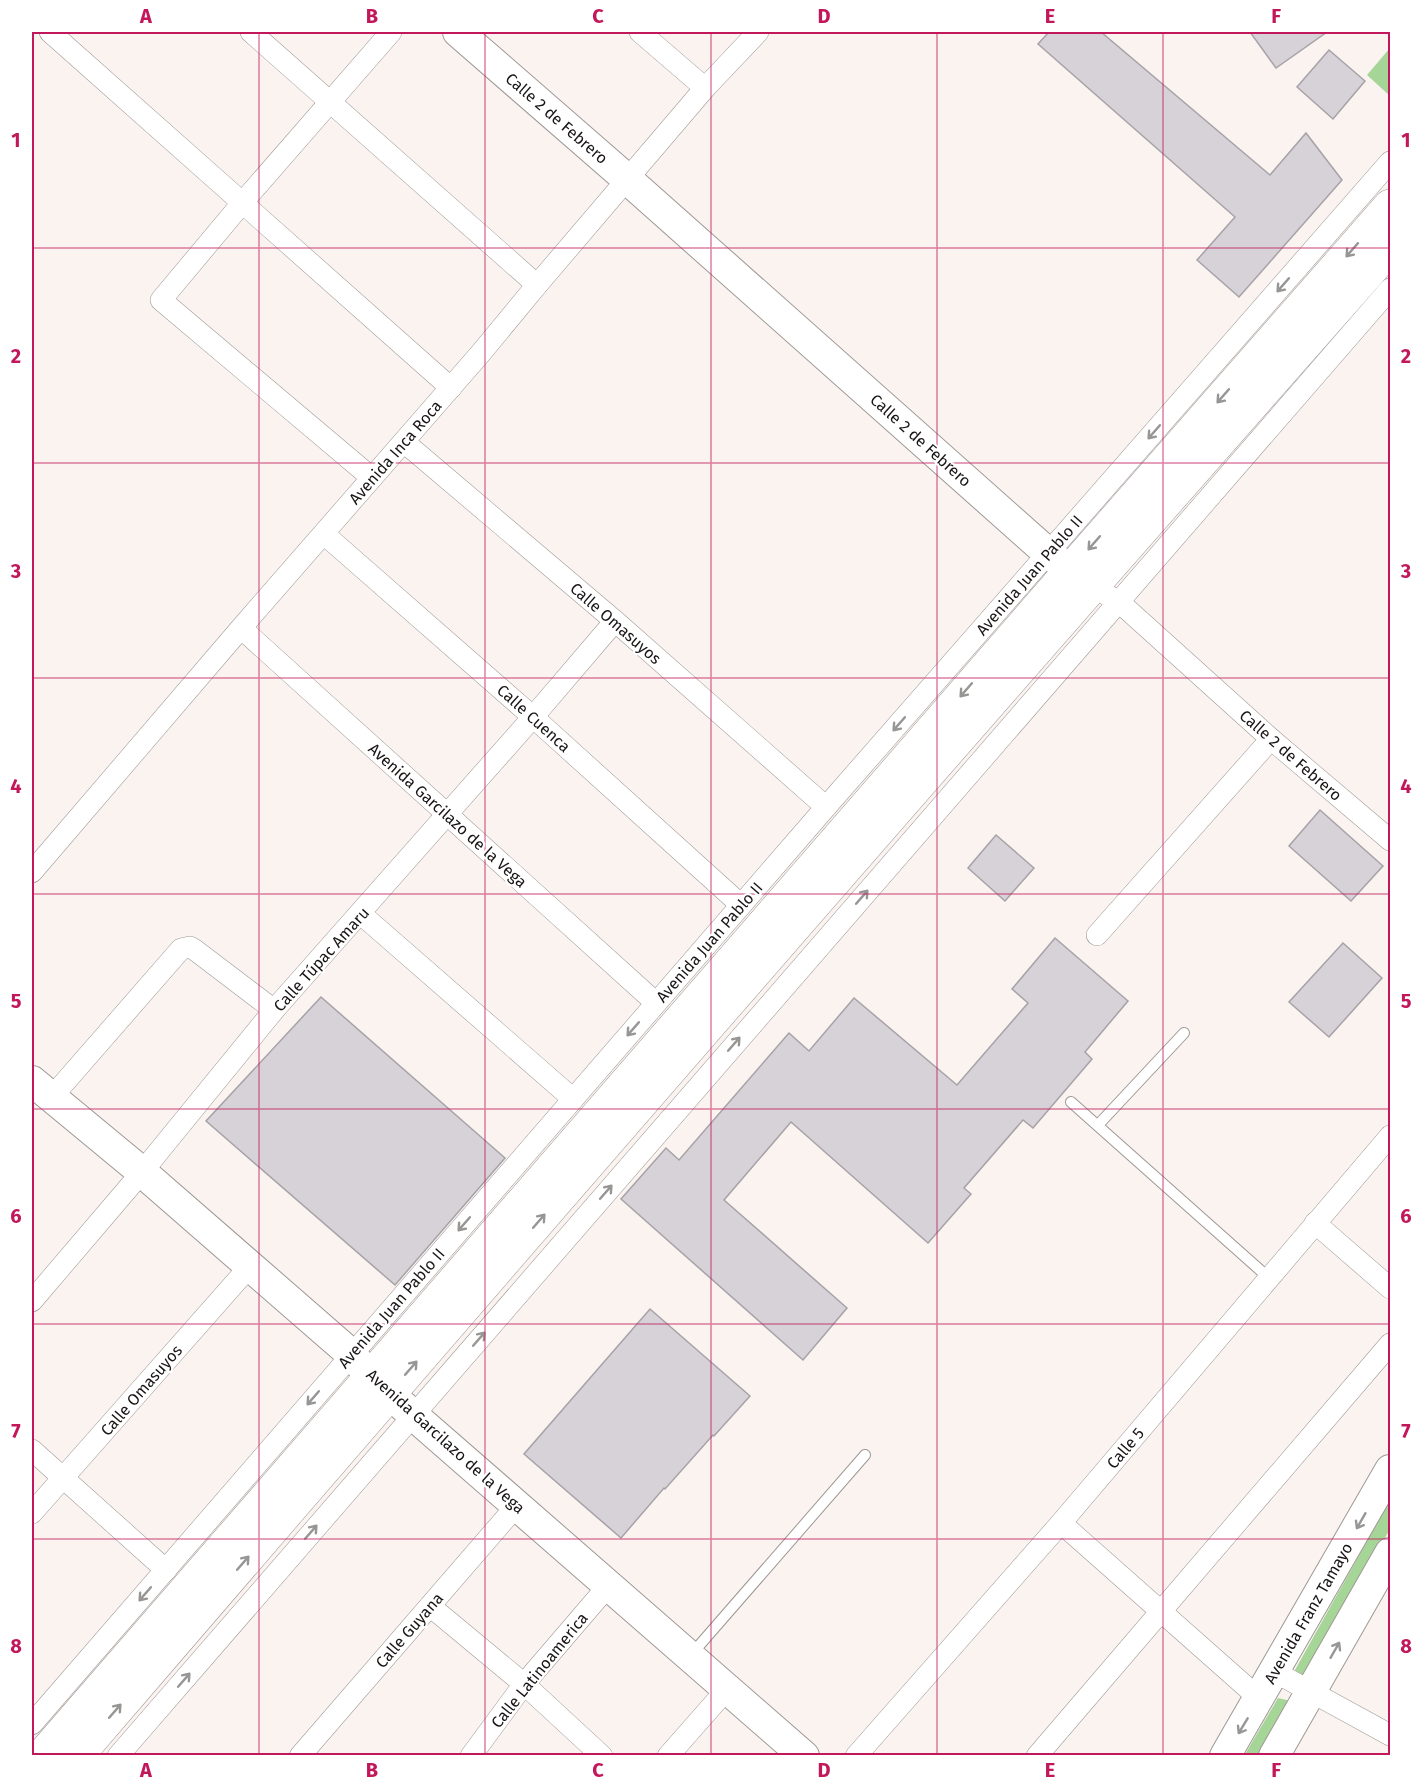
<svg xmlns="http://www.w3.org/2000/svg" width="1422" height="1787" font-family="'Fira Sans',sans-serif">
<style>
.green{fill:#a6d598}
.building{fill:#d6d2d7;stroke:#a6a2a7;stroke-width:1.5}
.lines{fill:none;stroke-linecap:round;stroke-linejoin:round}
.lane-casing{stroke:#9e9895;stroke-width:12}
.street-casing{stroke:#9e9895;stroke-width:22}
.secondary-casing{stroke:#9e9895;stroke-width:32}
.highway-casing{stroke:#9e9895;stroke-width:34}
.lane{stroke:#fff;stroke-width:10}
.street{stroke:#fff;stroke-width:21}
.secondary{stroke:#fff;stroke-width:30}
.highway{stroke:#fff;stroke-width:33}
.oneway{stroke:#979695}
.grid{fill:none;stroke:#c2185b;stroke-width:1.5;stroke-opacity:0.55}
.labels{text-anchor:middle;stroke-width:4.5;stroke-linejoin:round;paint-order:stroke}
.street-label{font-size:16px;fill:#181514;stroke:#fff}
.neatline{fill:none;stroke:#c2185b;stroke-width:2}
.grid-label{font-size:20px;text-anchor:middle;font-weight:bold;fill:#c2185b}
</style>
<rect width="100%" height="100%" fill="#faf3f0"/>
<g class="green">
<path d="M 1390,48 L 1390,96 L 1367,75 Z"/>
<path d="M 1390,1500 L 1390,1529 L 1306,1677 L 1295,1670 Z"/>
<path d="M 1278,1698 L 1291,1701 L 1260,1755 L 1244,1756 Z"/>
</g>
<g class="building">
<path d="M 1049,32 L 1101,32 L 1270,175 L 1306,133 L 1342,180 L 1239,297 L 1197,260 L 1235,217 L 1038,44 Z"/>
<path d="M 1250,32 L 1327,32 L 1276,68 Z"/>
<path d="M 1329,50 L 1365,81 L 1333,119 L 1297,87 Z"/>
<path d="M 1320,810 L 1383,866 L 1351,901 L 1289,846 Z"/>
<path d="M 996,835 L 1034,868 L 1005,901 L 968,868 Z"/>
<path d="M 1055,938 L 1128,1001 L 1085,1052 L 1092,1059 L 1033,1128 L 1023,1120 L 964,1188 L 971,1194 L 928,1243 L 791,1122 L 724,1200 L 847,1308 L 803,1360 L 621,1199 L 666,1148 L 679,1160 L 789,1033 L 809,1051 L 854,998 L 957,1085 L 1028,1003 L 1012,989 Z"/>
<path d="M 1343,943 L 1382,978 L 1329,1037 L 1289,1002 Z"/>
<path d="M 321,997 L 505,1158 L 395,1285 L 206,1121 Z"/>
<path d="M 650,1309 L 750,1396 L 714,1436 L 713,1435 L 665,1489 L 664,1488 L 621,1538 L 524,1454 Z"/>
</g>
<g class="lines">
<defs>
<g id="lane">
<path d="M 1071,1102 L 1269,1278"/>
<path d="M 1098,1125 L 1184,1033"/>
<path d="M 690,1656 L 865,1455"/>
</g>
<g id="street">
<path d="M 50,32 L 451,388"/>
<path d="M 251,32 L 537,285"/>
<path d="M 640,32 L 705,88"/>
<path d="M 404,442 L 615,621 L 826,807"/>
<path d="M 372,478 L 161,300 L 243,202 L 391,32"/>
<path d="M 324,534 L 533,717 L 741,905"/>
<path d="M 1107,595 L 1118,601 L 1271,739 L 1390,840"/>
<path d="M 241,628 L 656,1003"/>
<path d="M 32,872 L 241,628 L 480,354 L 537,285 L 705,88 L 758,32"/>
<path d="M 361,914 L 573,1099"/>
<path d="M 1097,935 L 1271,739"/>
<path d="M 51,1098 L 181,949 L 190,947 L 195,950 L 274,1010"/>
<path d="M 1315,1223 L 1390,1288"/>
<path d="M 32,1301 L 142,1172 L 274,1010 L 533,717 L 615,621"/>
<path d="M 32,1450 L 166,1570"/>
<path d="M 32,1513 L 250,1266"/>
<path d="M 1061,1523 L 1252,1692 L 1260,1697"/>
<path d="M 430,1606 L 524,1684 L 602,1756"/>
<path d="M 1275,1672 L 1390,1735"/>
<path d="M 32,1724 L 826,807 L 1390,162"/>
<path d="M 118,1756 L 1390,289"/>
<path d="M 300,1756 L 518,1504"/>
<path d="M 471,1756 L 524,1684 L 608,1586"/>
<path d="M 668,1756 L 727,1689"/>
<path d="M 856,1756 L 1061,1523 L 1390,1136"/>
<path d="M 1037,1756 L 1390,1344"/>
</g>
<g id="secondary">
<path d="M 458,32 L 627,179 L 1048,553 L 1089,585"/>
<path d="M 32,1081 L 142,1172 L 351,1354 L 371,1377 L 413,1415 L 804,1756"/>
<path d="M 1225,1756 L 1390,1470"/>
<path d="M 1274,1756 L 1390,1553"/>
</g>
<g id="highway">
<path d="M 42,1756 L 1070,571 L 1390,206"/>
<path d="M 77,1756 C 512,1250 949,747 1390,248"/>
</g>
</defs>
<use href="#lane" class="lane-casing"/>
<use href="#street" class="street-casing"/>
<use href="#secondary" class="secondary-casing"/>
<use href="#highway" class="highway-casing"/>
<use href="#lane" class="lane"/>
<use href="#street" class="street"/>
<use href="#secondary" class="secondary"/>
<use href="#highway" class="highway"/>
</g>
<defs><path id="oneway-shaft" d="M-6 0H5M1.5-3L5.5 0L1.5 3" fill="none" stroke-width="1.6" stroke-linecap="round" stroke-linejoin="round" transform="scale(1.5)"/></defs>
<g class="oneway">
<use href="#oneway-shaft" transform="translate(1352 250) rotate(131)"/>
<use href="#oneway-shaft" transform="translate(1283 285) rotate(131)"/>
<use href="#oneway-shaft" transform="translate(1223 396) rotate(131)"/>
<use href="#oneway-shaft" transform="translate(1154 432) rotate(131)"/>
<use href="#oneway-shaft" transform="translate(1094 543) rotate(131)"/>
<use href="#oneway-shaft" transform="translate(966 690) rotate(131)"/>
<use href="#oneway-shaft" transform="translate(899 724) rotate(131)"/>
<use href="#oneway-shaft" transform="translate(862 897) rotate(-49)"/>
<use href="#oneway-shaft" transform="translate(633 1029) rotate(131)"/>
<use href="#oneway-shaft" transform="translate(734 1044) rotate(-49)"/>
<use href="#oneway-shaft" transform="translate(606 1192) rotate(-49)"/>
<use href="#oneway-shaft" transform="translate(539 1221) rotate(-49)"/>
<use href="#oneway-shaft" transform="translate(464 1224) rotate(131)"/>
<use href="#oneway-shaft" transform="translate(479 1339) rotate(-49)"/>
<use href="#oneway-shaft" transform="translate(411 1368) rotate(-49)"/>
<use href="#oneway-shaft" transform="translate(313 1398) rotate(131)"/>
<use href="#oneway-shaft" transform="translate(1361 1521) rotate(120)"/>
<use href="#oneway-shaft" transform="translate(311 1532) rotate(-49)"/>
<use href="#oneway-shaft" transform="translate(243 1563) rotate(-49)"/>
<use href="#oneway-shaft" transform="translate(145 1594) rotate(131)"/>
<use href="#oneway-shaft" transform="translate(1335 1650) rotate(-60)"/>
<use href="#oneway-shaft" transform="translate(184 1680) rotate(-49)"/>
<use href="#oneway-shaft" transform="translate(115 1711) rotate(-49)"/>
<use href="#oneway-shaft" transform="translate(1243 1726) rotate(121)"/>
</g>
<path class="grid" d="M 259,32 L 259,1756M 485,32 L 485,1756M 711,32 L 711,1756M 937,32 L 937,1756M 1163,32 L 1163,1756M 32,248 L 1390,248M 32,463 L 1390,463M 32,678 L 1390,678M 32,894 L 1390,894M 32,1109 L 1390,1109M 32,1324 L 1390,1324M 32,1539 L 1390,1539"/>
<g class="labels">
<g class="street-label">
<text transform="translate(557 118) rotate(41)" y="6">Calle 2 de Febrero</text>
<text transform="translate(921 440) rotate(42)" y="6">Calle 2 de Febrero</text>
<text transform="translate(395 452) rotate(-49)" y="6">Avenida Inca Roca</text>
<text transform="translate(1029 575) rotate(-49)" y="6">Avenida Juan Pablo II</text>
<text transform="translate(616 623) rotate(41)" y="6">Calle Omasuyos</text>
<text transform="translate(534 718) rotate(42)" y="6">Calle Cuenca</text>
<text transform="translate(1291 755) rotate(41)" y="6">Calle 2 de Febrero</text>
<text transform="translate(448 815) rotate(42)" y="6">Avenida Garcilazo de la Vega</text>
<text transform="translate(709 942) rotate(-49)" y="6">Avenida Juan Pablo II</text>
<text transform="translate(321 959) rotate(-48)" y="6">Calle Túpac Amaru</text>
<text transform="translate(391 1308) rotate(-49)" y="6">Avenida Juan Pablo II</text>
<text transform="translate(141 1390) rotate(-49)" y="6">Calle Omasuyos</text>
<text transform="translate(446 1441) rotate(42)" y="6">Avenida Garcilazo de la Vega</text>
<text transform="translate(1125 1448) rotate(-50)" y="6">Calle 5</text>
<text transform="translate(1308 1613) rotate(-60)" y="6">Avenida Franz Tamayo</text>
<text transform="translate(409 1630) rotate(-49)" y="6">Calle Guyana</text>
<text transform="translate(539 1670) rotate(-51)" y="6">Calle Latinoamerica</text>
</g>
</g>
<rect width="1422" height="1787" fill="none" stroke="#ffffff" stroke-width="66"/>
<rect x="33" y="33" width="1356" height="1721" class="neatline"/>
<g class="grid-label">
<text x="146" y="23">A</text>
<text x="372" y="23">B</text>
<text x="598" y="23">C</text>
<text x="824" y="23">D</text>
<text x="1050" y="23">E</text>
<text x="1276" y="23">F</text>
<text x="16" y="147">1</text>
<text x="1406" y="147">1</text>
<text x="16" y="363">2</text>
<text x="1406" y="363">2</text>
<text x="16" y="578">3</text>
<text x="1406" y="578">3</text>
<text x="16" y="793">4</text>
<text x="1406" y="793">4</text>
<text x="16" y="1008">5</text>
<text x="1406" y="1008">5</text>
<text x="16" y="1223">6</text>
<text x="1406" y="1223">6</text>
<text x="16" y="1438">7</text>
<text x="1406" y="1438">7</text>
<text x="16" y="1653">8</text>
<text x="1406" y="1653">8</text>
<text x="146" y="1777">A</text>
<text x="372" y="1777">B</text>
<text x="598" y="1777">C</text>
<text x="824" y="1777">D</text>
<text x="1050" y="1777">E</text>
<text x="1276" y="1777">F</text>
</g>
</svg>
